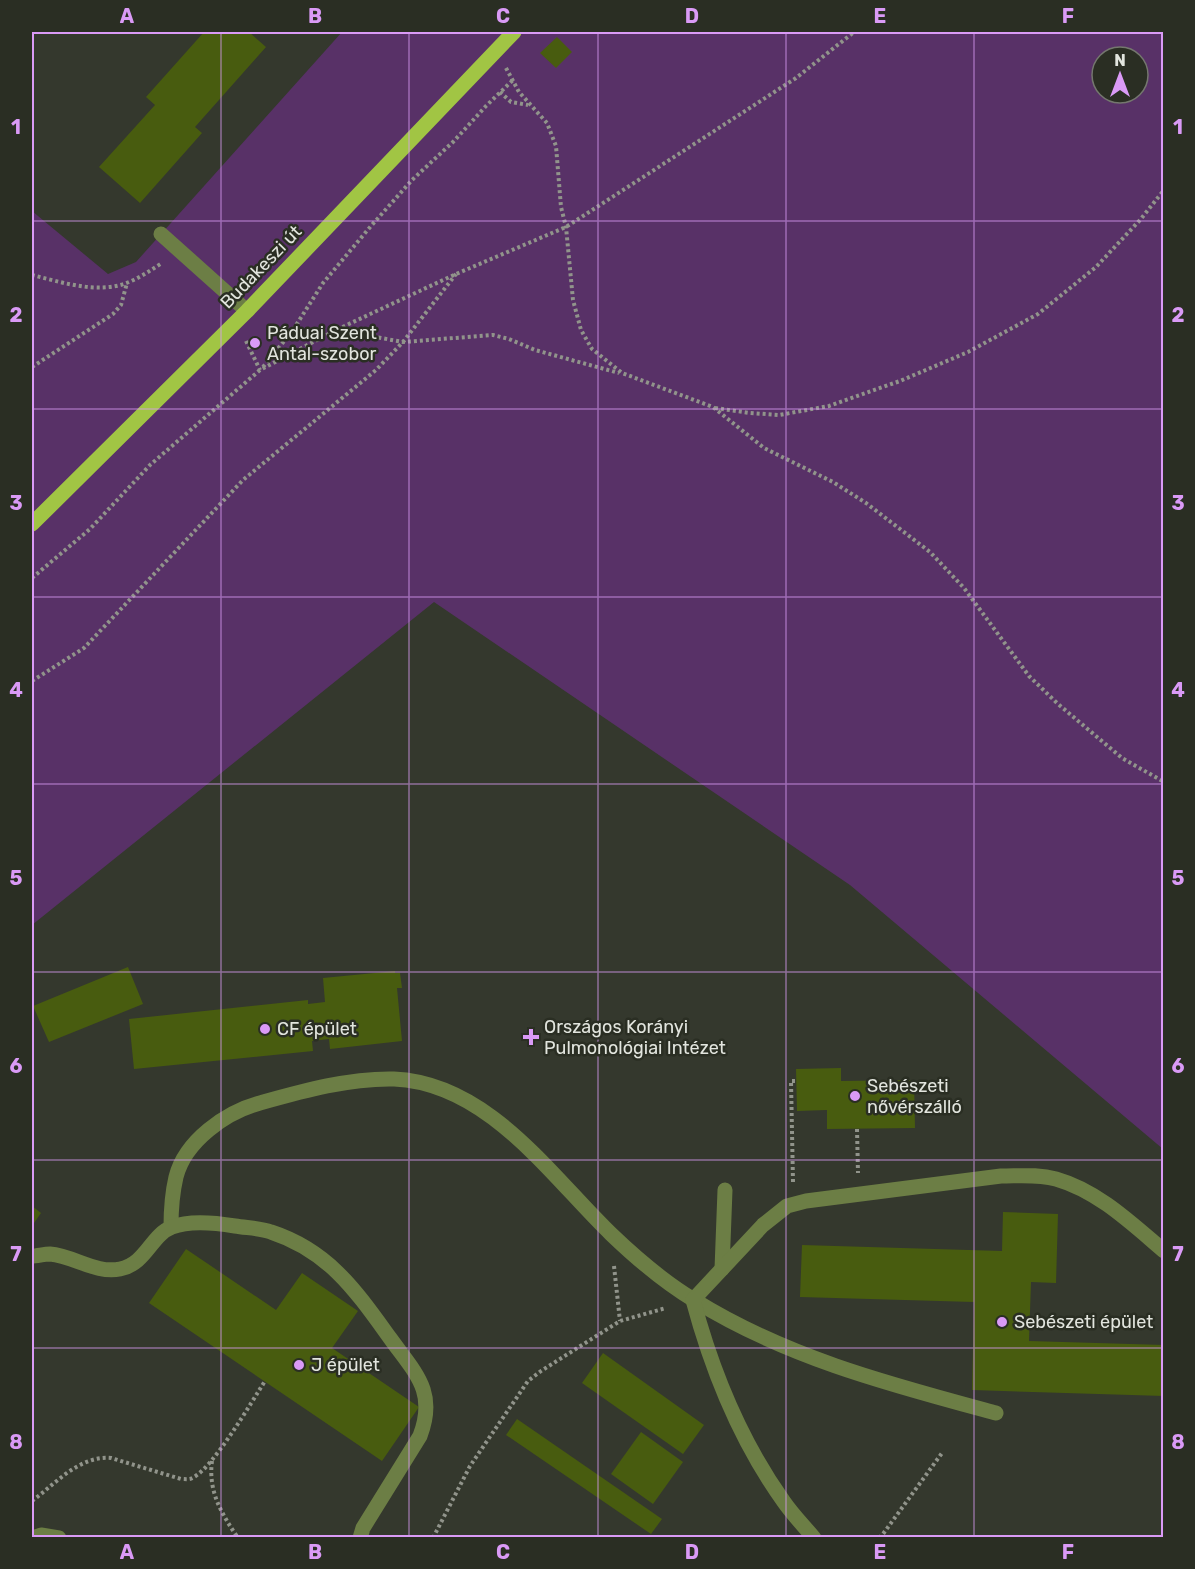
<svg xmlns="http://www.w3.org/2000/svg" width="1195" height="1569" font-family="Rubik,sans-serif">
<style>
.green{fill:#583167;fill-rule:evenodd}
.building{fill:#485c0f}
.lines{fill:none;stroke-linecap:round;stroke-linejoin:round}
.path{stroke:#91948b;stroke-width:4;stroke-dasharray:3 3;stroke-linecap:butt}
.minor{stroke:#6c7e45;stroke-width:15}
.major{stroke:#a1c544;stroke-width:15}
.grid{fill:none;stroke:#da9af6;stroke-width:1.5;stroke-opacity:0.55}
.poi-dot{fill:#da9af6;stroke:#2a2e23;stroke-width:2}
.labels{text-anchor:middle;stroke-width:5;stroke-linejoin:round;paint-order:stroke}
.street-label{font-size:18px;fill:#e2e5de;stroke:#2a2e23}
.poi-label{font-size:18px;fill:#e2e5de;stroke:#2a2e23;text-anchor:start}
.neatline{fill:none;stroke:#da9af6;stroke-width:2}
.grid-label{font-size:20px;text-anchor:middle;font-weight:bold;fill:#da9af6}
</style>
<rect width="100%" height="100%" fill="#34382d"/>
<path class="green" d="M 342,32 L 1163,32 L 1163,1149 L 850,885 L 434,602 L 32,925 L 32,211 L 108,274 L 136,262 ZM 1102,57 L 1138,57 L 1138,93 L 1102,93 Z"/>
<g class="building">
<path d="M 204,32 L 249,32 L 266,47 L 195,127 L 202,133 L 140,203 L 99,167 L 155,105 L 146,97 Z"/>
<path d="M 557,37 L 572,52 L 556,68 L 540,53 Z"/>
<path d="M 128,967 L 143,1004 L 49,1042 L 33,1006 Z"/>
<path d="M 395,971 L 395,973 L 400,973 L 402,988 L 397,988 L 402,1041 L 330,1049 L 329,1039 L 312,1041 L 313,1051 L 134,1069 L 129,1019 L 308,1000 L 308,1004 L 325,1002 L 323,978 Z"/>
<path d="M 841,1068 L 841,1081 L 914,1080 L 915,1128 L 827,1129 L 827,1110 L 797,1111 L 796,1069 Z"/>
<path d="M 32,1206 L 41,1213 L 32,1226 Z"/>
<path d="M 1003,1212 L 1058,1214 L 1056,1283 L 1031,1282 L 1029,1341 L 1164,1345 L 1164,1396 L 972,1390 L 974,1302 L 800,1297 L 802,1245 L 1002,1251 Z"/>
<path d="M 186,1249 L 276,1310 L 302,1273 L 358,1311 L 332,1348 L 419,1407 L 382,1461 L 149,1303 Z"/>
<path d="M 603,1353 L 704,1425 L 683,1454 L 582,1383 Z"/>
<path d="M 517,1419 L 662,1519 L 651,1534 L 506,1435 Z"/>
<path d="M 641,1432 L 683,1462 L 653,1504 L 611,1474 Z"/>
</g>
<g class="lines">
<g class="path">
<path d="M 506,68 L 519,92 L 547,123 L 556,146 L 561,207 L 566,227 L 573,300 L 581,330 L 592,349 L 622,373 L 713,407 L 764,448 L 833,482 L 866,503 L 930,552 L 964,588 L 1029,676 L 1058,704 L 1122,758 L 1164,782"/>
<path d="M 500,92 L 511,102 L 528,105"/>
<path d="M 32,275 C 61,282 99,295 129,282 C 141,277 151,270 162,263"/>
<path d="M 337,330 L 403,342 L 493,335 L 509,339 L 535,350 L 619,373"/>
<path d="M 246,341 L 260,370"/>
<path d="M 32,367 L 113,314 L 121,305 L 127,283"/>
<path d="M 263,367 L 293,330 L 323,283 L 371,226 L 412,180 L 454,141 L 486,106 L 513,80"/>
<path d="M 715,408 L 750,413 L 779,415 L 829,406 L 900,381 L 968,352 L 1038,314 L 1096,267 L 1140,220 L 1164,190"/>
<path d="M 32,578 L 90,529 L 150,465 L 260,370 L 336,330 L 456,274 L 566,227 L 796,78 L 854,32"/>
<path d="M 32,681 L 84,648 L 243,480 L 376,370 L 403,342 L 456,274"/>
<path d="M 857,1129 L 858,1173"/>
<path d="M 793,1182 L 791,1081 L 796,1081"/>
<path d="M 614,1266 L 620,1321"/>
<path d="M 212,1461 C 208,1491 221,1513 238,1538"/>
<path d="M 32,1501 C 55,1484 80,1455 111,1458 L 181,1479 C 186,1479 190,1480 194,1477 C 214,1466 251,1403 265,1381"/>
<path d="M 433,1538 L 470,1466 L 528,1381 L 541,1371 L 620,1321 L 666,1308"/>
<path d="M 879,1538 L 883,1534 L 942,1453"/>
</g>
<g class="minor">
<path d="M 161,234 L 247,311"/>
<path d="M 171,1227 C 171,1210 172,1194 176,1177 C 185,1141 226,1112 260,1103 C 303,1091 349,1078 394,1079 C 488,1083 550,1175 611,1234 C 636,1258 664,1282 694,1300 C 787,1358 892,1385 996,1413"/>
<path d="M 32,1256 C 37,1256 44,1254 50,1254 C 74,1256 96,1274 120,1269 C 146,1264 151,1235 172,1227 C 190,1220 217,1223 235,1226 C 247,1228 260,1228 271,1232 C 329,1251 356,1291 390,1338 C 415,1373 437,1391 420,1436 L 363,1528 L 360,1538"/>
<path d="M 722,1269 L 725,1190"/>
<path d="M 32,1538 L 41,1535 L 59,1538"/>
<path d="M 814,1538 C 804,1526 793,1515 784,1502 C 741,1442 712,1371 693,1300 L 763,1225 L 787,1206 L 806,1201 L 1001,1176 C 1020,1176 1038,1174 1056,1179 C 1098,1191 1131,1223 1164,1251"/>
</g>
<path class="major" d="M 32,524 L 247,311 L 514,32"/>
</g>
<path class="grid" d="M 221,32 L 221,1538M 409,32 L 409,1538M 598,32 L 598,1538M 786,32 L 786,1538M 974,32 L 974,1538M 32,221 L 1164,221M 32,409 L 1164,409M 32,597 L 1164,597M 32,784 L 1164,784M 32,972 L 1164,972M 32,1160 L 1164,1160M 32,1348 L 1164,1348"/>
<g class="poi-dot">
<circle cx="255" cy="343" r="6"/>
<circle cx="265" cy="1029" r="6"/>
<path d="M528 1028h6v6h6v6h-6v6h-6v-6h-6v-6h6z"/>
<circle cx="855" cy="1096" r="6"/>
<circle cx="1002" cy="1322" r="6"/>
<circle cx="299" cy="1365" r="6"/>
</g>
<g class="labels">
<g class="street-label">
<text transform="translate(261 267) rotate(-46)" y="6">Budakeszi út</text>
</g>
<g class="poi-label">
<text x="267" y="339">Páduai Szent<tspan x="267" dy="21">Antal-szobor</tspan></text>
<text x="544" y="1033">Országos Korányi<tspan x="544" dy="21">Pulmonológiai Intézet</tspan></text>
<text x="277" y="1035">CF épület</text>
<text x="867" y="1092">Sebészeti<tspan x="867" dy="21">nővérszálló</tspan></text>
<text x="1014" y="1328">Sebészeti épület</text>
<text x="311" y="1371">J épület</text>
</g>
</g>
<rect width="1195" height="1569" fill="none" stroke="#2a2e23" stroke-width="66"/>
<g transform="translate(1120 75)"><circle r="28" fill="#2a2e23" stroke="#74776e" stroke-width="1.5"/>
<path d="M0-4.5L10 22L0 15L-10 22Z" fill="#da9af6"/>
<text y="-9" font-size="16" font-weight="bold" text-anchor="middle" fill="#e2e5de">N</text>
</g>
<rect x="33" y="33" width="1129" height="1503" class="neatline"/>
<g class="grid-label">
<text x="127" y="23">A</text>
<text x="315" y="23">B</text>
<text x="503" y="23">C</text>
<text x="692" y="23">D</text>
<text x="880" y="23">E</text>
<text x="1068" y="23">F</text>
<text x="16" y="134">1</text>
<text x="1178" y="134">1</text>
<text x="16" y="322">2</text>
<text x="1178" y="322">2</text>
<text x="16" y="510">3</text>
<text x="1178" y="510">3</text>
<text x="16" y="697">4</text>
<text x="1178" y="697">4</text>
<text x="16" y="885">5</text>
<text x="1178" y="885">5</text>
<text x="16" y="1073">6</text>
<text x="1178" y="1073">6</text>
<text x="16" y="1261">7</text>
<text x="1178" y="1261">7</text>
<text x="16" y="1449">8</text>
<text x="1178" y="1449">8</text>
<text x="127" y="1559">A</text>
<text x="315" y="1559">B</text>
<text x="503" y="1559">C</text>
<text x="692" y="1559">D</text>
<text x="880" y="1559">E</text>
<text x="1068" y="1559">F</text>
</g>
</svg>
